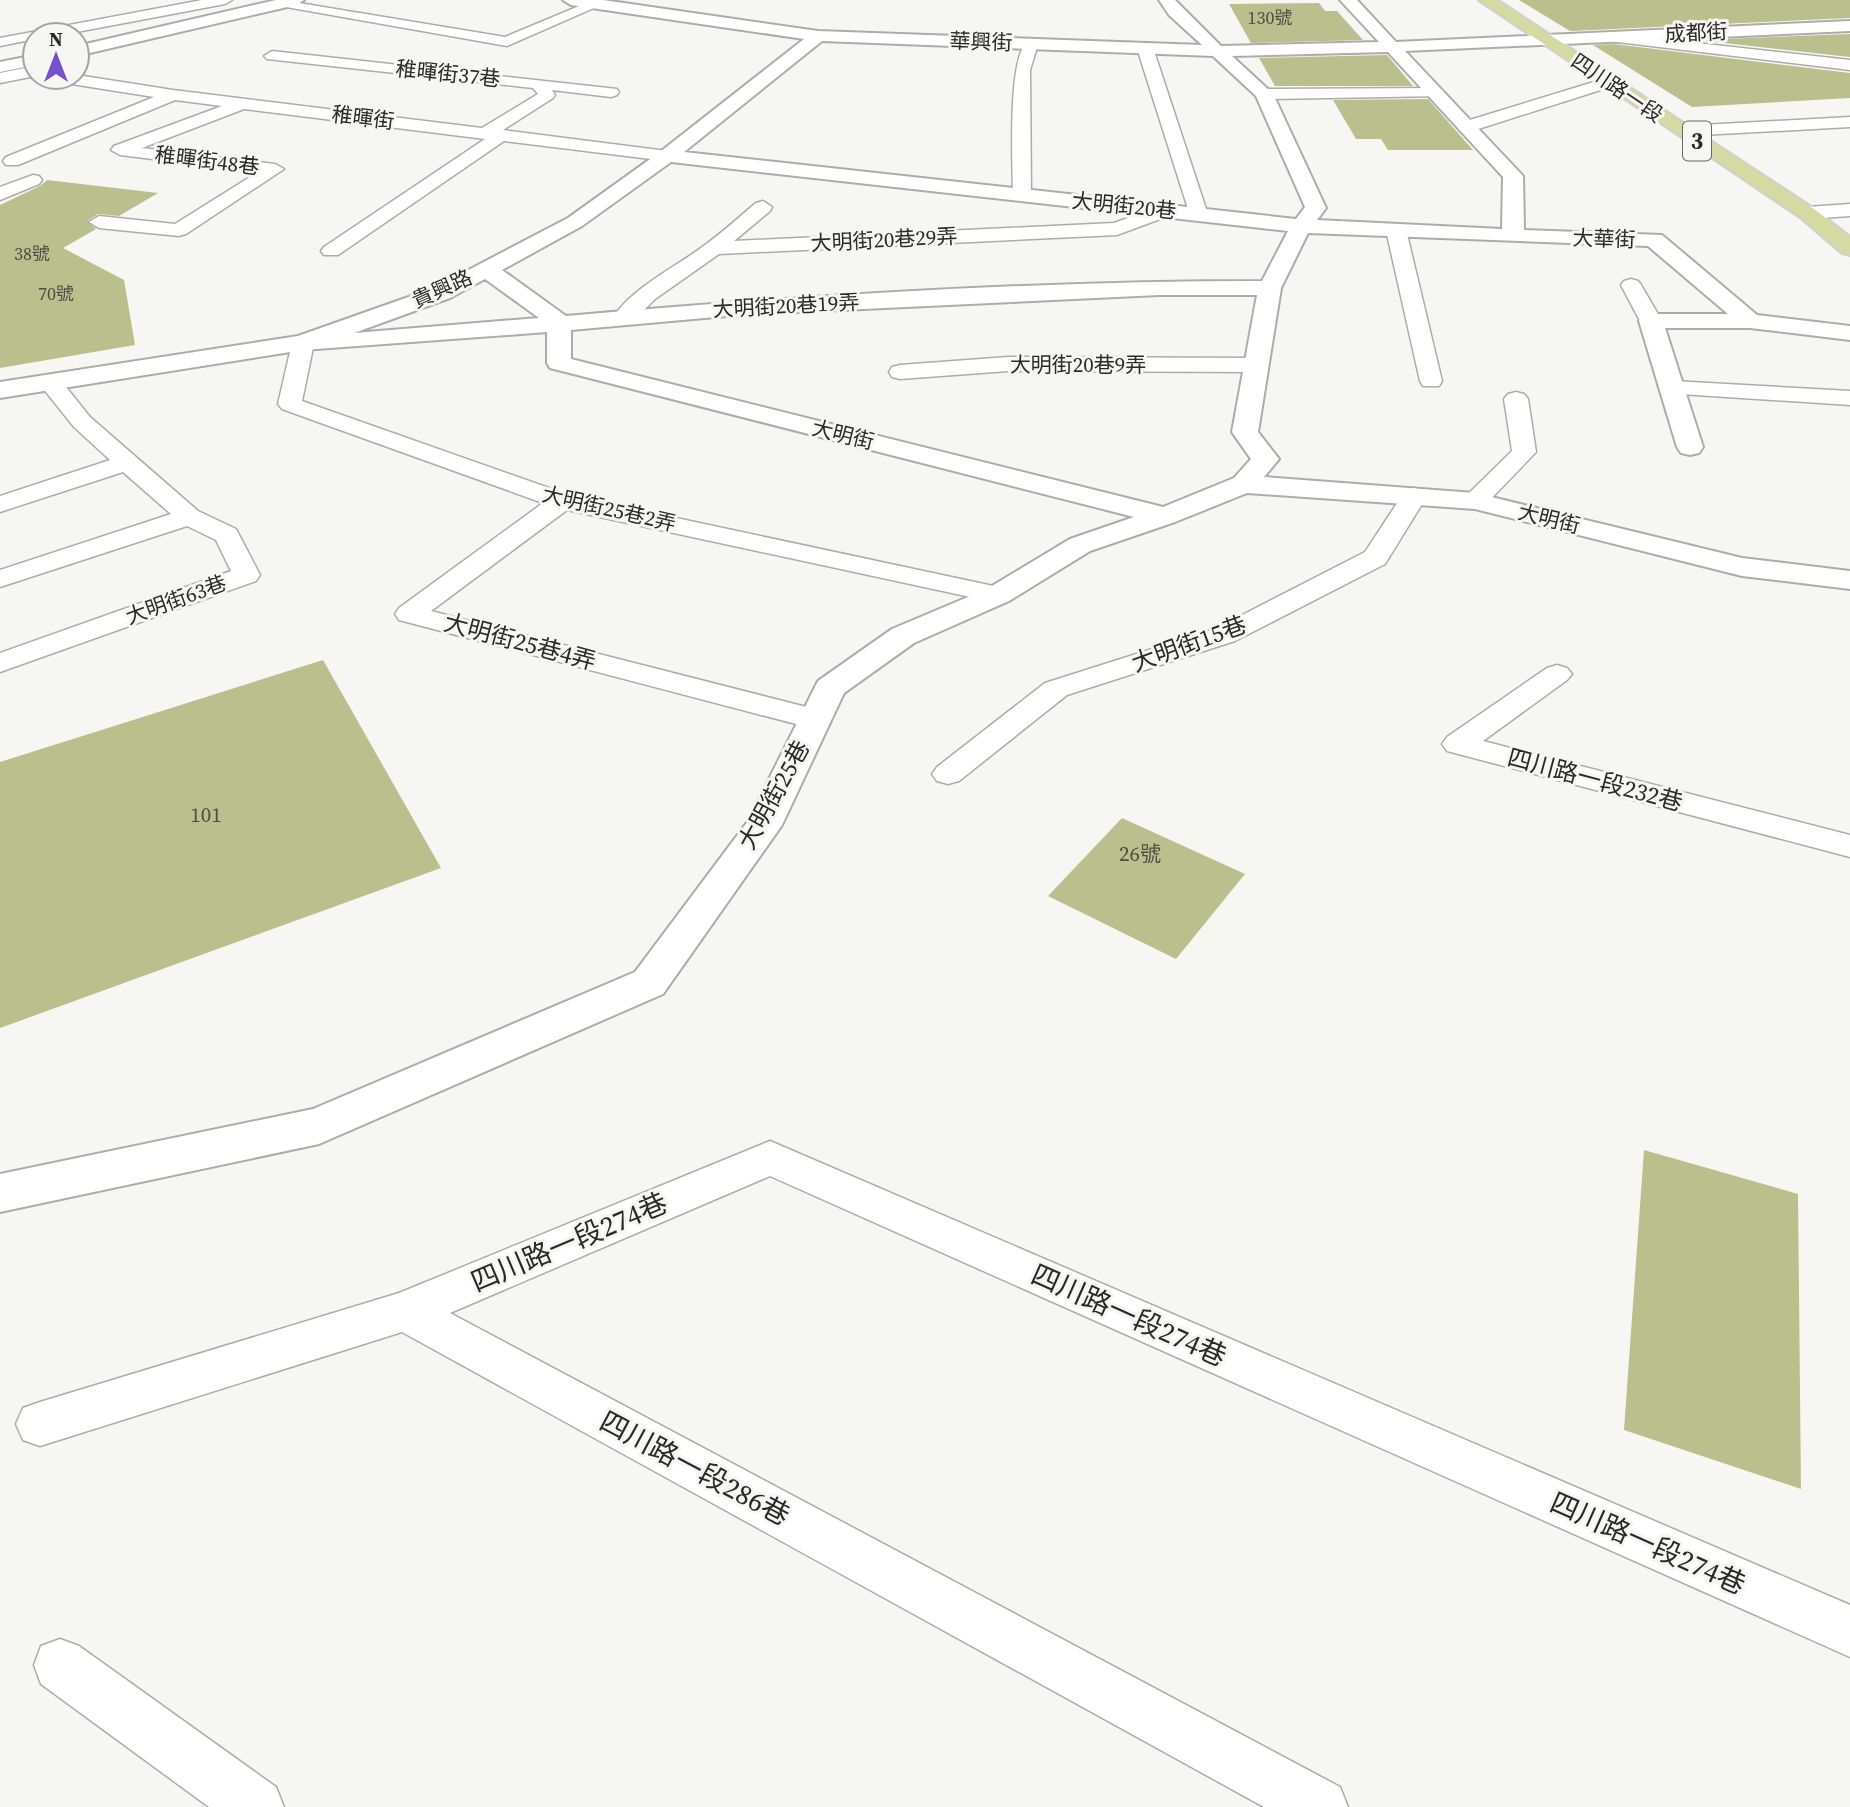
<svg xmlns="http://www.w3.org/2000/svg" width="1850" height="1807" font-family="'Source Serif 4','Noto Sans TC',serif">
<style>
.building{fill:#bbbf8e}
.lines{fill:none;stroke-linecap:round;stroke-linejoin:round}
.lane-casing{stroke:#acaca9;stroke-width:3}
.street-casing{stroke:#acaca9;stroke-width:4}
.secondary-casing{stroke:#acaca9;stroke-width:4}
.primary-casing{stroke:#d0d0d0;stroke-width:4}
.lane{fill:#fff;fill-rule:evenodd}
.street{fill:#fff;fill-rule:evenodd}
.secondary{fill:#fff;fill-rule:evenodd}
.primary{fill:#d6d9a1;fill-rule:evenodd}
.labels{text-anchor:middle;stroke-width:6;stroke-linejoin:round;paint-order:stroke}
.far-number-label{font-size:18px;fill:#4e4f42}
.far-street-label{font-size:21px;fill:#2a2a29;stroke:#f6f6f3}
.number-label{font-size:21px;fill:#4e4f42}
.shield{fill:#f6f6f3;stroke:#676766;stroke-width:2}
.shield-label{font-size:23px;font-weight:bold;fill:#2a2a29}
.street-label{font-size:24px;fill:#2a2a29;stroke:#f6f6f3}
.near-street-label{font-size:28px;fill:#2a2a29;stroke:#f6f6f3}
</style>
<rect width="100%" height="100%" fill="#f6f6f3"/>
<g class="building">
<path d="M 1519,0 L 1850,0 L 1850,18 L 1570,31 Z"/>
<path d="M 1319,3 L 1325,11 L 1337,11 L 1363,40 L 1251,43 L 1229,4 Z"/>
<path d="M 1850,34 L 1850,57 L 1697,40 Z"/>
<path d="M 1614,44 L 1850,73 L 1850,98 L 1692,107 L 1593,45 Z"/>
<path d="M 1387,55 L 1413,86 L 1275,86 L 1259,58 Z"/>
<path d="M 1428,99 L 1473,150 L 1388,150 L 1381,139 L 1356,139 L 1333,100 Z"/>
<path d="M 47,180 L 158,193 L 119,216 L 98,214 L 87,221 L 96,229 L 63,248 L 124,280 L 135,345 L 0,368 L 0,205 L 40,186 Z"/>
<path d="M 323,660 L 441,868 L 0,1028 L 0,762 Z"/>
<path d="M 1122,818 L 1245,874 L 1176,959 L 1048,896 Z"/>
<path d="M 1644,1150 L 1798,1194 L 1801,1489 L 1624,1430 Z"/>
</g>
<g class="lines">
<defs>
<g id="lane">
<path d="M 202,0 L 232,0 L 225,4 L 61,35 L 35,35 L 35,39 L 0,46 L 0,38 Z"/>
<path d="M 281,0 L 505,37 L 591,1 L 597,0 L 603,4 L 507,46 L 286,7 L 281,6 Z"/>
<path d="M 1606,33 L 1850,60 L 1850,70 L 1601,40 L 1599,37 L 1601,34 Z"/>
<path d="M 1031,40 L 1038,44 L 1030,70 L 1031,195 L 1022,201 L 1013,195 C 1013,170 1006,46 1031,40 Z"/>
<path d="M 1145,43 L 1153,48 L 1208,215 L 1206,219 L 1192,219 L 1190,215 L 1137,48 Z"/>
<path d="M 272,51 L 617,89 L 619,92 L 617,95 L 611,97 L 552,90 L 555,95 L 553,98 L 503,130 L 667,151 L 676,156 L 667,161 L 504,141 L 338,255 L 324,255 L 321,251 L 324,247 L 485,139 L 244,109 L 142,148 L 275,164 L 284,169 L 186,234 L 179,236 L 99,228 L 89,222 L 99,216 L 175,224 L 258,172 L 120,155 L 111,150 L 114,146 L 222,106 L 175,100 L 18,165 L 6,165 L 3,161 L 6,157 L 154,97 L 59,82 L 51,77 L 77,75 L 173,90 L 482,128 L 538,94 L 533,88 L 267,59 L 264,56 Z"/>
<path d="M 35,66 L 35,76 L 0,83 L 0,73 Z"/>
<path d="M 1610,77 L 1618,82 L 1616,85 L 1472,131 L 1460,131 L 1458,127 L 1460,123 Z"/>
<path d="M 1436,88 L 1442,90 L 1444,93 L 1442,96 L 1264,99 L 1256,94 L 1264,89 Z"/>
<path d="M 1850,117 L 1850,127 L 1683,136 L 1675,131 L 1683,126 Z"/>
<path d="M 33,175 L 39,176 L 42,180 L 39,184 L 0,200 L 0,187 Z"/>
<path d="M 763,201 L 772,207 L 770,211 L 734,241 L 1114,223 L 1164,205 L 1173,211 L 1171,215 L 1117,235 L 719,254 L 655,299 L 633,321 L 617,321 L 614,316 C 635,286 676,267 705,245 C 723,232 739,217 756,203 Z"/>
<path d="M 1850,204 L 1850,216 L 1807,219 L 1798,213 L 1807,207 Z"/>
<path d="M 1396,224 L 1406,230 L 1442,381 L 1439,386 L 1423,386 L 1420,381 L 1386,230 Z"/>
<path d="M 1631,279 L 1638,281 L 1641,285 L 1662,321 L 1659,326 L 1643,326 L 1640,321 L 1621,285 L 1624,281 Z"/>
<path d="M 303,336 L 311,338 L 314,343 L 302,401 L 569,495 L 998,587 L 1008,589 L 1012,595 L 1008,601 L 998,603 L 567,510 L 431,611 L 826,712 L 830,719 L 826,726 L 815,729 L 399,620 L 395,614 L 399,608 L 543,503 L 282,409 L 278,404 L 292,343 L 295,338 Z"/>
<path d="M 1008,357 L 1257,358 L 1265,360 L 1268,365 L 1265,370 L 1257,372 L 1008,371 L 900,379 L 892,377 L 889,372 L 892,367 L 900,365 Z"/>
<path d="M 50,375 L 58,377 L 90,417 L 198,511 L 236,529 L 260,575 L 256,581 L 0,672 L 0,653 L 231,571 L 216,540 L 187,526 L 0,587 L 0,570 L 171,514 L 123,472 L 0,512 L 0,496 L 110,460 L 74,427 L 42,387 L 39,382 L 42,377 Z"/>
<path d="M 1673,381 L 1850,391 L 1850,405 L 1665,393 L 1662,388 L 1665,383 Z"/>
<path d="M 1516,392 L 1524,394 L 1528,399 L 1536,452 L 1484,506 L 1475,509 L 1466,506 L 1462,501 L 1466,496 L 1512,451 L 1504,399 L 1508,394 Z"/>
<path d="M 1414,488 L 1423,491 L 1427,496 L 1385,564 L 1235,641 L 1067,695 L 959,781 L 948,784 L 937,781 L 932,774 L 937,767 L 1045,683 L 1215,629 L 1365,552 L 1405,491 Z"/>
<path d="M 1557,665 L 1567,668 L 1572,674 L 1567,680 L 1483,741 L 1850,835 L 1850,857 L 1447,751 L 1442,744 L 1447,737 L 1547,668 Z"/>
<path d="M 770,1141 L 1850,1605 L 1850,1657 L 770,1176 L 450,1313 L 1340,1787 L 1348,1807 L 1264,1807 L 402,1332 L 40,1446 L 23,1440 L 16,1424 L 23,1408 L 40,1402 L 399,1293 Z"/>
<path d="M 60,1639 L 79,1646 L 276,1787 L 284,1807 L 209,1807 L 41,1684 L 34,1665 L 41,1646 Z"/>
</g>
<path id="street" d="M 563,0 L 603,0 L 818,31 L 1202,45 L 1169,15 L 1159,0 L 1175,0 L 1221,46 L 1379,42 L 1340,0 L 1357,0 L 1396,42 L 1850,21 L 1850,31 L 1405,51 L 1523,176 L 1524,230 L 1662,235 L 1757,315 L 1850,326 L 1850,340 L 1750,328 L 1665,328 L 1703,447 L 1699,453 L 1690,455 L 1681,453 L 1677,447 L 1639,321 L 1643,316 L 1651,314 L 1728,314 L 1648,246 L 1308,233 L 1281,288 L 1258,432 L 1279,459 L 1264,477 L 1475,493 L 1742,558 L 1850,571 L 1850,589 L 1742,576 L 1475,509 L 1247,493 L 1175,522 L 1090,551 L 1009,601 L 914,643 L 844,693 L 782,825 L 663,994 L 319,1144 L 0,1212 L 0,1174 L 313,1109 L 635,972 L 748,821 L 818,681 L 892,629 L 987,589 L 1070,539 L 1134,517 L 550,368 L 547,363 L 547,332 L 303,350 L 0,398 L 0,382 L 298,336 L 434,288 L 568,218 L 660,152 L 804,39 L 571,5 ZM 822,41 L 1213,56 L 1256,96 L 1305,207 L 1296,219 L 684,152 ZM 1388,52 L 1503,177 L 1502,229 L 1317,220 L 1326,208 L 1273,94 L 1232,56 ZM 671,162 L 1288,231 L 1262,281 C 1030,281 797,296 566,316 L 502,270 L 582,226 ZM 485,279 L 539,318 L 354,333 L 450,298 ZM 1159,295 L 1257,295 L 1232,432 L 1251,459 L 1234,478 L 1163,507 L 571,359 L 571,330 L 738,315 Z"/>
<g id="secondary">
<path d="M 276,0 L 304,0 L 296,5 L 77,56 L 77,46 Z"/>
<path d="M 35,55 L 35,65 L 0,72 L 0,62 Z"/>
</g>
<path id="primary" d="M 1479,0 L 1497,0 L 1814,209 L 1850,237 L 1850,255 L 1842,253 L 1800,217 Z"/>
</defs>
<use href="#lane" class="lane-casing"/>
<use href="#street" class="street-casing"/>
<use href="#secondary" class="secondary-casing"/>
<use href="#primary" class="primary-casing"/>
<use href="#lane" class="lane"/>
<use href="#street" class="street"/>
<use href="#secondary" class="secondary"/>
<use href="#primary" class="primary"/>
</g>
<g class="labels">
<g class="far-number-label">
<text x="1270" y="24">130號</text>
<text x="32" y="260">38號</text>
<text x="56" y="300">70號</text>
</g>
<g class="far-street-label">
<text transform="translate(1696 33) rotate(-3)" y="7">成都街</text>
<text transform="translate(981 42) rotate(2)" y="7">華興街</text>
<text transform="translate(448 74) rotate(6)" y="7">稚暉街37巷</text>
<text transform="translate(1617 88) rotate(34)" y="7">四川路一段</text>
<text transform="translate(363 118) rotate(7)" y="7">稚暉街</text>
<text transform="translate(207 161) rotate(7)" y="7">稚暉街48巷</text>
<text transform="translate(1124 206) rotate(6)" y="7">大明街20巷</text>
<text transform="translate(1604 239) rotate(2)" y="7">大華街</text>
<text transform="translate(884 240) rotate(-3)" y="7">大明街20巷29弄</text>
<text transform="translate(442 289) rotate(-24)" y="7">貴興路</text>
<text transform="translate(786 306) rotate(-3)" y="7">大明街20巷19弄</text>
<text x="1078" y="372">大明街20巷9弄</text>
<text transform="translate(843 435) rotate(14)" y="7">大明街</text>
<text transform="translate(609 509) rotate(13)" y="7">大明街25巷2弄</text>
<text transform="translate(1549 519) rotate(14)" y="7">大明街</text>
<text transform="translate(176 600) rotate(-20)" y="7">大明街63巷</text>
</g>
<g class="number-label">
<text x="206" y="822">101</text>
<text x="1140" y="861">26號</text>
</g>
<rect class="shield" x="1683" y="121.5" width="28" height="39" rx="5"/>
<g class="shield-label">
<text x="1697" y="149">3</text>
</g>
<g class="street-label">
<text transform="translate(520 642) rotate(15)" y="8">大明街25巷4弄</text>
<text transform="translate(1189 644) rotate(-20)" y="8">大明街15巷</text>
<text transform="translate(1595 780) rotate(15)" y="8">四川路一段232巷</text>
<text transform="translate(774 795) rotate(-61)" y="8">大明街25巷</text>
</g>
<g class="near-street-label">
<text transform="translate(569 1242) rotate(-23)" y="10">四川路一段274巷</text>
<text transform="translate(1129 1315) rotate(24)" y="10">四川路一段274巷</text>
<text transform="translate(695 1468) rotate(28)" y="10">四川路一段286巷</text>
<text transform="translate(1648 1543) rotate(24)" y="10">四川路一段274巷</text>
</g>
</g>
<g transform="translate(56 56)"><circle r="33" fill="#f6f6f3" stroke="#a4a4a2" stroke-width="2"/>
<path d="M0-5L12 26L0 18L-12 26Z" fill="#7552cc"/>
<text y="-10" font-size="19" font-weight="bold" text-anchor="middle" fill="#2a2a29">N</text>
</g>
</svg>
